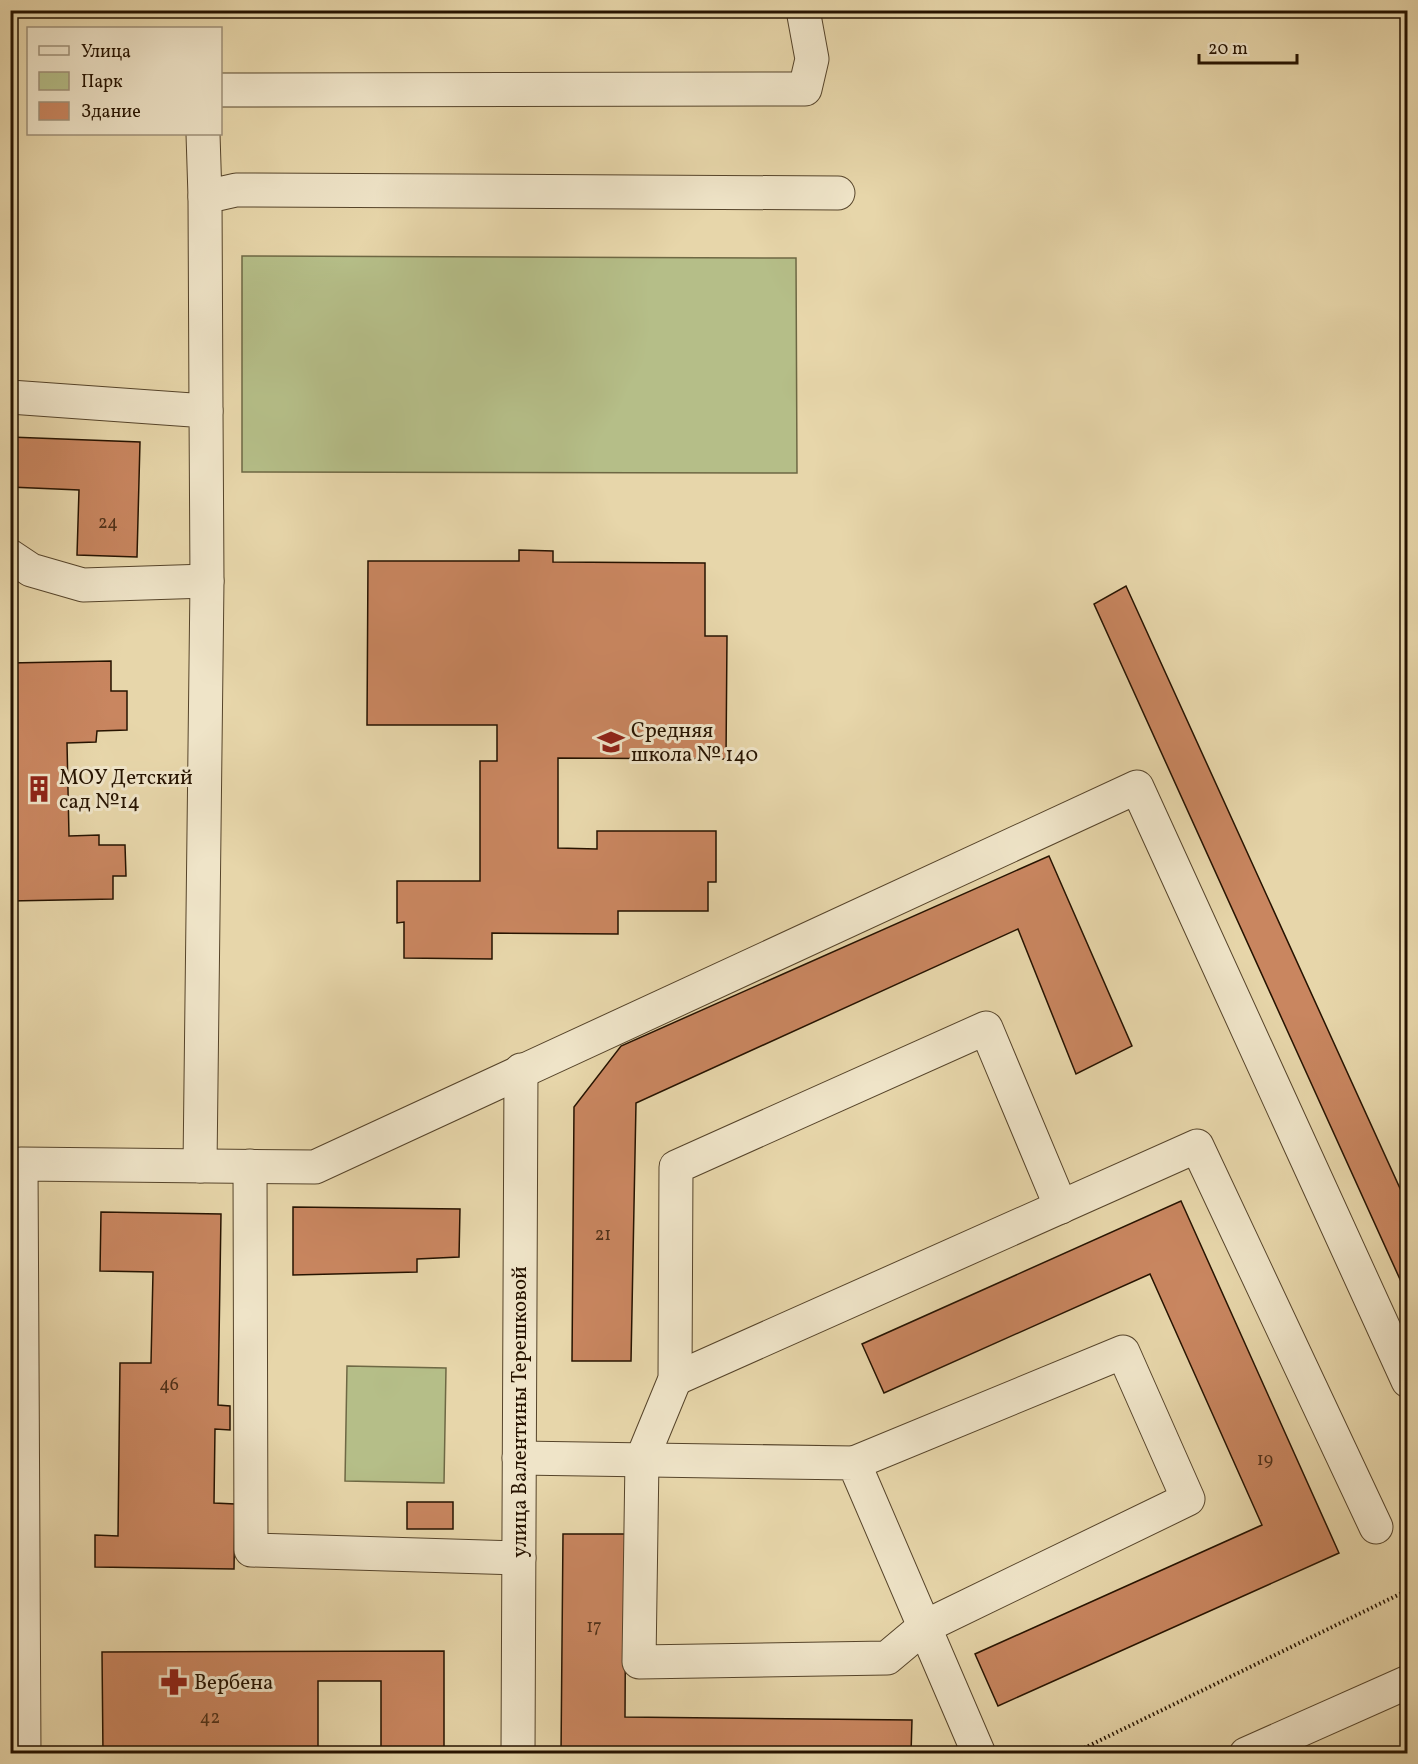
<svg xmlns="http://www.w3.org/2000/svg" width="1418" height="1764" font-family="Vollkorn,serif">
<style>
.green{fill:#b5be88;stroke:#6e6844;stroke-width:1.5}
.building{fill:#c98660;stroke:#261300;stroke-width:1.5}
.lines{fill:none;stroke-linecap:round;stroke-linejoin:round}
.minor-casing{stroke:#56442a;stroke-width:35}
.path{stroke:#261300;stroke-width:4;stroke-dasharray:1.5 3;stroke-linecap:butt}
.minor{stroke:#efe4c8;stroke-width:33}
.labels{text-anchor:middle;stroke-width:6;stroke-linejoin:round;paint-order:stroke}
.number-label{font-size:18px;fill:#4f3018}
.poi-label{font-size:21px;fill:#261300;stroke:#efe4c8;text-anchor:start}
.street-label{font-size:21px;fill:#261300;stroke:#efe4c8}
</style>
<rect width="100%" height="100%" fill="#e7d6aa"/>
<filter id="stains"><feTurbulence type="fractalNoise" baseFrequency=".00333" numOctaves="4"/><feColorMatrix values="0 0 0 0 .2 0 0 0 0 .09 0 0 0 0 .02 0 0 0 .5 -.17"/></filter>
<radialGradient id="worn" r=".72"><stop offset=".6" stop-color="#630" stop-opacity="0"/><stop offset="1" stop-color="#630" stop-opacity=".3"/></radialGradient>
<g class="green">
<path d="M 242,256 L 796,258 L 797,473 L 242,472 Z"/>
<path d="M 347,1366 L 446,1368 L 444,1483 L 345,1481 Z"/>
</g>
<g class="building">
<path d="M 10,437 L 140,442 L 137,557 L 77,555 L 79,490 L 10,487 Z"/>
<path d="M 519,550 L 553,551 L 553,562 L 705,563 L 705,636 L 727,636 L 726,759 L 558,758 L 558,848 L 597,849 L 597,831 L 716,831 L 716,882 L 708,882 L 708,911 L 618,911 L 618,934 L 492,933 L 492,959 L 404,958 L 404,922 L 397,923 L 397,881 L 480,881 L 480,761 L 497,761 L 497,725 L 367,725 L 368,561 L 519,561 Z"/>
<path d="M 1126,586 L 1408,1206 L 1408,1297 L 1094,604 Z"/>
<path d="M 111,661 L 111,691 L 127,691 L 127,730 L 97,731 L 96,742 L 67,743 L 69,836 L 99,835 L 99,845 L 125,845 L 126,876 L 113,876 L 113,899 L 10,901 L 10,663 Z"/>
<path d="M 1049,856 L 1132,1046 L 1076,1074 L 1018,929 L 636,1103 L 631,1361 L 572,1361 L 574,1107 L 621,1046 Z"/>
<path d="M 1181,1201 L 1339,1553 L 998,1706 L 975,1654 L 1262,1525 L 1150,1274 L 884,1393 L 862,1344 Z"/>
<path d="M 293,1207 L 460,1209 L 459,1257 L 417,1259 L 417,1272 L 293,1275 Z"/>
<path d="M 101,1212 L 221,1214 L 218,1405 L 230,1406 L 230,1430 L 215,1429 L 214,1503 L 235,1504 L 234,1569 L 95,1567 L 95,1535 L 118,1536 L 120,1363 L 151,1363 L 153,1272 L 100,1271 Z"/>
<rect x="407" y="1502" width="46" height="27"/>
<path d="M 563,1534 L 626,1534 L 625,1717 L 912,1720 L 911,1754 L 561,1754 Z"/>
<path d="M 444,1651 L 444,1754 L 381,1754 L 381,1681 L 318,1681 L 318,1754 L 103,1754 L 102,1652 Z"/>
</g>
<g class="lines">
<defs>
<g id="minor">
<path d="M 220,90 L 805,89 L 812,59 L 803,10"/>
<path d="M 203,134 L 205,197"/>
<path d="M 10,397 L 206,411 L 207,581 L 200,1166"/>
<path d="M 206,411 L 205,197 L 236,190 L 838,193"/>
<path d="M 10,556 L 31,570 L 83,585 L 207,581"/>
<path d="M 250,1166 L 251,1550 L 519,1558"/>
<path d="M 675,1379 L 1197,1146 L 1376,1527"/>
<path d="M 519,1458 L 854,1463 L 979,1754"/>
<path d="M 854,1463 L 1123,1352 L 1188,1499 L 924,1627 L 887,1658 L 639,1662 L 642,1459 L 675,1379 L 676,1167 L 986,1028 L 1061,1207"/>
<path d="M 24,1754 L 21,1164 L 315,1167 L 1137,787 L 1408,1381"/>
<path d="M 518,1754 L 521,1070"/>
<path d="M 1246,1754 L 1408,1682"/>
</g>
</defs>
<use href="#minor" class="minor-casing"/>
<path class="path" d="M 1072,1754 L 1404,1592"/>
<use href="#minor" class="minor"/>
</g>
<defs>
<symbol id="school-bare" viewBox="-9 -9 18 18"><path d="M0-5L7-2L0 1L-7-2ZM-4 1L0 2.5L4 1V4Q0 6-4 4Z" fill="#8f2418" stroke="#efe4c8" stroke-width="2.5" paint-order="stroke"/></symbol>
<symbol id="building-bare" viewBox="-9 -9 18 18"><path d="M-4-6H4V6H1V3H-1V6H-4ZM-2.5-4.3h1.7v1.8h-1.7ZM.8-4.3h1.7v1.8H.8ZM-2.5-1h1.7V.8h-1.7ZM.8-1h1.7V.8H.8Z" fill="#8f2418" stroke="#efe4c8" stroke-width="2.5" paint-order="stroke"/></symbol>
<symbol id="pharmacy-bare" viewBox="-9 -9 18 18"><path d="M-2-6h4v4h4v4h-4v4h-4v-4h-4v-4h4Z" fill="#8f2418" stroke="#efe4c8" stroke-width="2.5" paint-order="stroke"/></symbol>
</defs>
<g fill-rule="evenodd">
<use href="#school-bare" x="592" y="723" width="38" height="38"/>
<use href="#building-bare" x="20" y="770" width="38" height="38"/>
<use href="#pharmacy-bare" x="155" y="1663" width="38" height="38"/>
</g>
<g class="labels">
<g class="number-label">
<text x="108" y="528">24</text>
<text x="603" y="1240">21</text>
<text x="169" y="1390">46</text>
<text x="1265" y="1465">19</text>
<text x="594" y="1632">17</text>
<text x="210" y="1723">42</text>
</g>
<g class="poi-label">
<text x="631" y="737">Средняя<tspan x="631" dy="24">школа № 140</tspan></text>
<text x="59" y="784">МОУ Детский<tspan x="59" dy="24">сад №14</tspan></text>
<text x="194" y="1689">Вербена</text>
</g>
<g class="street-label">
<text transform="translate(519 1412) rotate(-90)" y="7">улица Валентины Терешковой</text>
</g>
</g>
<rect width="1418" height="1764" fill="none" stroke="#e7d6aa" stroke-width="36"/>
<rect x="12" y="12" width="1394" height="1740" fill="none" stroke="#261300" stroke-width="3"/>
<rect x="18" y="18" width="1382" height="1728" fill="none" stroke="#261300" stroke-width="1.5"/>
<rect x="27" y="27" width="195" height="108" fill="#efe4c8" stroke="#9f9078" stroke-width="1.5"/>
<rect x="39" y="46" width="30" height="9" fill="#efe4c8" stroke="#9f9078" stroke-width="1.5"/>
<text x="81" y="57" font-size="18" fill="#261300">Улица</text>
<rect x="39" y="72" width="30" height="18" fill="#b5be88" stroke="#9f9078" stroke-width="1.5"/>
<text x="81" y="87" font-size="18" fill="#261300">Парк</text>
<rect x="39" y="102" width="30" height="18" fill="#c98660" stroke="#9f9078" stroke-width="1.5"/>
<text x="81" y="117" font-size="18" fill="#261300">Здание</text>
<path d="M1199 54v9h98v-9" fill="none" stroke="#261300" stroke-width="3"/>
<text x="1208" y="54" font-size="18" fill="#261300" stroke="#efe4c8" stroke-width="4.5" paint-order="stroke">20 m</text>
<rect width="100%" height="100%" filter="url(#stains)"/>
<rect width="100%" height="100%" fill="url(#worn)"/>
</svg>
